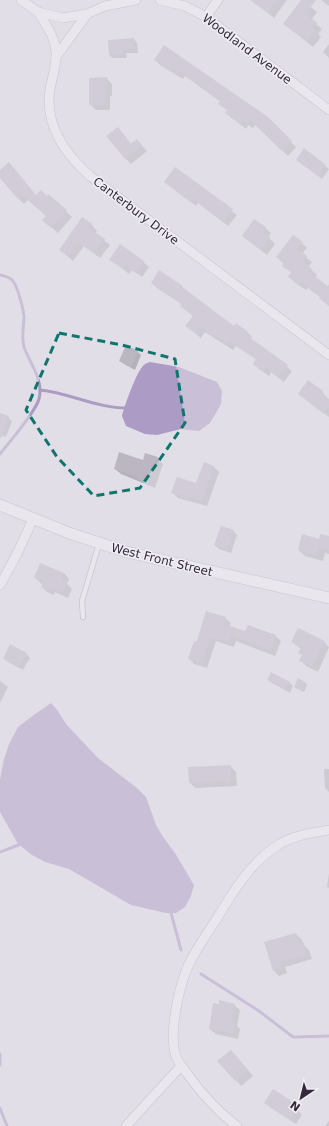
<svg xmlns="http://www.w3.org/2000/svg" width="329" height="1126" font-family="'DejaVu Sans',sans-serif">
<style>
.water{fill:#ac9bc5}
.shadow{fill:#0003}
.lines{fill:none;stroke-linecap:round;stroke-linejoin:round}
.stream{stroke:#ac9bc5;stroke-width:3}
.building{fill:#bcb6c3}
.service-casing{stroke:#aaa4b0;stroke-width:6}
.minor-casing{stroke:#aaa4b0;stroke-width:10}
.tertiary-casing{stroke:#aaa4b0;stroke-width:12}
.service{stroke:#f3f0f5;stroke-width:4.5}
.minor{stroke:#f3f0f5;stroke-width:9}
.tertiary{stroke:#f3f0f5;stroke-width:11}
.marked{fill:none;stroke:#0f766e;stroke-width:3;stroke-dasharray:8 5;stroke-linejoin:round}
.labels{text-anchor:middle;stroke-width:3;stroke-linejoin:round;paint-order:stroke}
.street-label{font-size:12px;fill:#33283c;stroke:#f0edf4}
</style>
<rect width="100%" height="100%" fill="#e2dee7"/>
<g class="water">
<path d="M 150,362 L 179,367 L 217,382 L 222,391 L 221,404 L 216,413 L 210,423 L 203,428 L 199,431 L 181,429 L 157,435 L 145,434 L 126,426 L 122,416 C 124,407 137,370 144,365 C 146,363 148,363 150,362 Z"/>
<path d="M 51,703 L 57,710 L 66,724 L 98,758 L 137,788 L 146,797 L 156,825 L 163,837 L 175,853 L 194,885 L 191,896 L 185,907 L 176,913 L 166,913 L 131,905 L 69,869 L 45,862 L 32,855 L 18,844 L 0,812 L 0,779 L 4,759 L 9,744 L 18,727 L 35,714 Z"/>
</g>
<g class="shadow">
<path d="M 251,0 L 287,0 L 274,18 Z"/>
<path d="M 302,0 L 317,12 L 311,20 L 322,29 L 318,34 L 321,37 L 313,47 L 285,24 Z"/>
<path d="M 321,0 L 329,0 L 329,6 Z"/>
<path d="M 134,39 L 137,43 L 138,53 L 126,53 L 127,58 L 113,58 L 109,55 Z"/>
<path d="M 329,44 L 329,58 L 323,52 Z"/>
<path d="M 164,46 L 267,118 L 296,147 L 288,156 L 256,124 L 253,128 L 248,125 L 246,129 L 226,113 L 228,111 L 219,103 L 221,102 L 185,76 L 183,79 L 160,65 L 155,59 Z"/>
<path d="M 106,78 L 112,84 L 112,96 L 110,96 L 110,110 L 96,110 L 90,104 Z"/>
<path d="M 123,134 L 131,144 L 137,140 L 147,151 L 131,164 L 125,158 Z"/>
<path d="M 304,150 L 329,169 L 322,179 L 297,160 Z"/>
<path d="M 176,169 L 237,215 L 228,226 L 198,203 L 196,206 L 166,182 Z"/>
<path d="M 0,171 L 37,196 L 47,197 L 48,195 L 72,217 L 58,233 L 49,225 L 47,216 L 28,200 L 24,204 L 18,198 L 0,176 Z"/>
<path d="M 82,218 L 92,225 L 97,231 L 95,233 L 110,245 L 100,258 L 84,246 L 73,261 L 60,250 Z"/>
<path d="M 265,228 L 271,233 L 268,237 L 275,244 L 267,255 L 243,236 Z"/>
<path d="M 302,243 L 307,248 L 302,254 L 312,262 L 308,267 L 317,275 L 315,278 L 329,288 L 329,306 L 320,298 L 321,297 L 308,288 L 306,290 L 294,282 L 292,273 L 283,265 L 284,264 L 277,257 Z"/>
<path d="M 111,259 L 143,262 L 149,267 L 142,277 L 132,270 L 129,274 Z"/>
<path d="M 152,283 L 182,287 L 234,327 L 236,324 L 247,332 L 252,337 L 250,339 L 292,371 L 284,382 L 271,372 L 269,376 L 259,369 L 254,364 L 257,360 L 236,346 L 233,350 L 205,332 L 201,338 L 186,326 L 193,316 L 182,306 L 183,305 L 157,288 Z"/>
<path d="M 138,352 L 141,355 L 135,370 L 124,364 L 120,361 Z"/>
<path d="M 322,392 L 329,400 L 329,417 L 299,394 Z"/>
<path d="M 0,414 L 8,417 L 12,421 L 6,437 L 0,435 Z"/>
<path d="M 157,458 L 163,464 L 155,488 L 121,474 L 115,469 Z"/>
<path d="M 204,464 L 214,467 L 219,472 L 207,506 L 178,498 L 173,493 L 197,484 Z"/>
<path d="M 233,531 L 237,535 L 231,553 L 219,549 L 215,545 Z"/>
<path d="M 329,537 L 329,554 L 325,553 L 323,561 L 305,556 L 299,550 L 320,540 Z"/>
<path d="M 64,573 L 69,579 L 67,584 L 72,589 L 68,598 L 55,592 L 54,595 L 47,592 L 42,587 L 43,585 L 35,578 Z"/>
<path d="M 225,618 L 231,623 L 229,627 L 246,632 L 275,636 L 281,641 L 275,656 L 236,641 L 234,647 L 216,641 L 207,668 L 194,664 L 189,658 L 197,643 Z"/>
<path d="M 292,642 L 324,642 L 329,647 L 318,672 L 306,666 L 301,660 L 303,656 L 301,649 Z"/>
<path d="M 26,654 L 30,658 L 23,670 L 8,662 L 4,658 Z"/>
<path d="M 268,679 L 290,683 L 293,686 L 290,693 L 272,683 Z"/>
<path d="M 0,681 L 8,687 L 0,703 Z"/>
<path d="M 306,683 L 307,685 L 304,692 L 296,688 Z"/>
<path d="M 230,766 L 236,772 L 237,786 L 195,788 L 190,783 Z"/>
<path d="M 324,769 L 329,769 L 329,792 L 325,788 Z"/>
<path d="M 329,873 L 329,888 L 327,887 Z"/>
<path d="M 296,934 L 302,940 L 303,944 L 309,950 L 312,959 L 285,967 L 287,973 L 279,976 L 273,970 Z"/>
<path d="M 234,1005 L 240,1010 L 237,1026 L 240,1029 L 238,1039 L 216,1034 L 210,1029 Z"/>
<path d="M 236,1056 L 253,1076 L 241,1086 L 219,1061 Z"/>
<path d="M 290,1101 L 302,1115 L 296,1124 L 271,1108 L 266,1103 Z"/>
<path d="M 329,1121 L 329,1126 L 325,1126 Z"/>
</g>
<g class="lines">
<g class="stream">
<path d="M 0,275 C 5,276 10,277 13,281 C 18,288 23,308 24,316 C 24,326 21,337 24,347 C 30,364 44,380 39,399 C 35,413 10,441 0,454"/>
<path d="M 40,390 C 70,393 96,408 127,408"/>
<path d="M 0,852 L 21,844"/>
<path d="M 170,911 L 171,913 L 181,950"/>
<path d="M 201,974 L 259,1011 L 293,1037 L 329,1036"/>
<path d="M 0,1054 L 0,1065"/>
<path d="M 0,1108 L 7,1126"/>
</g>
</g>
<g class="building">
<path d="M 250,0 L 278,0 L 268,13 Z"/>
<path d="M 301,0 L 316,0 L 306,14 L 317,23 L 313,28 L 316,30 L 307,42 L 283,24 Z"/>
<path d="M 134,38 L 135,49 L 123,50 L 123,54 L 109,55 L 108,40 Z"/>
<path d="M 164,45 L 268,117 L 292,141 L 282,151 L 250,120 L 247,124 L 243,121 L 240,124 L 225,113 L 227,110 L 218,104 L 220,101 L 180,71 L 177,75 L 154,60 Z"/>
<path d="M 107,77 L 107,91 L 105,91 L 105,105 L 89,105 L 89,78 Z"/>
<path d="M 118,127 L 131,144 L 137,139 L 142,145 L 125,159 L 106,136 Z"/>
<path d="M 304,148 L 326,165 L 318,176 L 296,160 Z"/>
<path d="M 9,162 L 36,195 L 41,190 L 47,196 L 48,194 L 67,210 L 51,228 L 42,220 L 46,216 L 22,195 L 18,199 L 0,178 L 0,170 Z"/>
<path d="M 175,167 L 233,209 L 223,222 L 193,199 L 190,202 L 164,182 Z"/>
<path d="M 82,217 L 92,224 L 89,228 L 105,239 L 94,253 L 78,242 L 68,256 L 59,250 Z"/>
<path d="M 254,219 L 266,227 L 263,232 L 270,237 L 261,250 L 242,236 Z"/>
<path d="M 293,235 L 303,242 L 297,249 L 307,256 L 303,262 L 312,269 L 310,273 L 328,286 L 329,284 L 329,306 L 319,298 L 320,297 L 302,283 L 300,286 L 288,277 L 291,272 L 282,266 L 284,263 L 276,257 Z"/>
<path d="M 120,244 L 144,261 L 136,273 L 126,266 L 123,269 L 109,260 Z"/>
<path d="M 159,270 L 183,286 L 182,287 L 234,326 L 236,323 L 247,331 L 245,334 L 288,365 L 279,377 L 266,368 L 263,371 L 253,364 L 256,359 L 230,341 L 227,345 L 200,327 L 195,333 L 185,326 L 193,316 L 180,306 L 182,304 L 151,283 Z"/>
<path d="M 126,345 L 138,351 L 131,367 L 119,361 Z"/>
<path d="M 308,380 L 323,391 L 321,393 L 329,399 L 329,407 L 324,414 L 298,394 Z"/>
<path d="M 0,413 L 9,416 L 1,438 L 0,438 Z"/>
<path d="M 119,452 L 143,460 L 145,453 L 158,457 L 149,483 L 138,479 L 138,477 L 114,469 Z"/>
<path d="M 204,462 L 214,466 L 202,501 L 171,493 L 177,477 L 196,483 Z"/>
<path d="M 221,526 L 234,530 L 227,550 L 214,545 Z"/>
<path d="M 302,534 L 319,539 L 320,534 L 329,536 L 329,551 L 319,548 L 317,556 L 298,550 Z"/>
<path d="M 40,563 L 64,573 L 61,580 L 67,582 L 63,593 L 49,587 L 48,590 L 41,587 L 43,582 L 34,578 Z"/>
<path d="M 206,611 L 226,617 L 224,624 L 245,631 L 248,625 L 276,635 L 270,651 L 231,636 L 229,642 L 211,637 L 202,664 L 188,659 L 194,641 L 197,641 Z"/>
<path d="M 298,628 L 325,641 L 312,667 L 299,661 L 302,655 L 298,653 L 301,647 L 291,642 Z"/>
<path d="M 10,644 L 27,653 L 19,667 L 3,659 Z"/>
<path d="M 271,672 L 290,682 L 286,690 L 267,680 Z"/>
<path d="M 298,678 L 306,683 L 302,691 L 294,687 Z"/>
<path d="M 231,765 L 231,781 L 189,783 L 188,767 Z"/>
<path d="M 296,933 L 300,944 L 304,943 L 307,954 L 280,962 L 282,968 L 273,971 L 264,942 Z"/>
<path d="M 219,1000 L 235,1004 L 231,1022 L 235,1022 L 233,1034 L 209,1029 L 213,1003 L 219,1004 Z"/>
<path d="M 231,1050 L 248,1070 L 235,1081 L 217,1061 Z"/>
<path d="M 273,1089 L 290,1100 L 289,1103 L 298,1108 L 290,1120 L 264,1103 Z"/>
</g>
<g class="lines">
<defs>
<path id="service" d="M 83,617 L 82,601 L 99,544"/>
<g id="minor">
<path d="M 21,0 L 38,12 L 63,18 L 87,14 L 105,6 L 136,0"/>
<path d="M 160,0 L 185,6 L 206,17 L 329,110"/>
<path d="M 38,12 C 47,26 57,40 56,57 C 56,69 50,83 49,97 C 48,129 67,156 90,176 L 329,355"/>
<path d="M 206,17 L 218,0"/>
<path d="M 56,57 L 87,14"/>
<path d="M 0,585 L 17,554 L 33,519"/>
<path d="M 126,1126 L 181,1066"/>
<path d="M 237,1126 C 217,1111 204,1097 189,1076 C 184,1069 177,1062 175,1053 C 169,1029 180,980 192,958 C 199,945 208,932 216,920 C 233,892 251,861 280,844 C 294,835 313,833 329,830"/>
</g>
<path id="tertiary" d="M 0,505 L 69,533 L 127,552 L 329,598"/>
</defs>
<use href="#service" class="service-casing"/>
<use href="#minor" class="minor-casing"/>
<use href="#tertiary" class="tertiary-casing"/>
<use href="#service" class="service"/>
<use href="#minor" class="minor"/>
<use href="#tertiary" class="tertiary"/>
</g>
<path d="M0 0H329V1126H0ZM 59,333 L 122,345 L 175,359 L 185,423 L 140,488 L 94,496 L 57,457 L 26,410 Z" fill="#e2dee7" fill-opacity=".55" fill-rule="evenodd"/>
<path class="marked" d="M 59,333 L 122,345 L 175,359 L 185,423 L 140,488 L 94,496 L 57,457 L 26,410 Z"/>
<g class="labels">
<g class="street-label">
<text transform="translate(247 49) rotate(37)" y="4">Woodland Avenue</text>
<text transform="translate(136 211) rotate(37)" y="4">Canterbury Drive</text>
<text transform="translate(162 560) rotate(14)" y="4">West Front Street</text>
</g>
</g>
<g transform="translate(301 1098) rotate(215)" stroke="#f0edf4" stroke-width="3" paint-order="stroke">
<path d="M0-3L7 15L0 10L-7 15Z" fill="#33283c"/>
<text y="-6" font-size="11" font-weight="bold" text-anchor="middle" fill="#33283c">N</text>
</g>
</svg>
